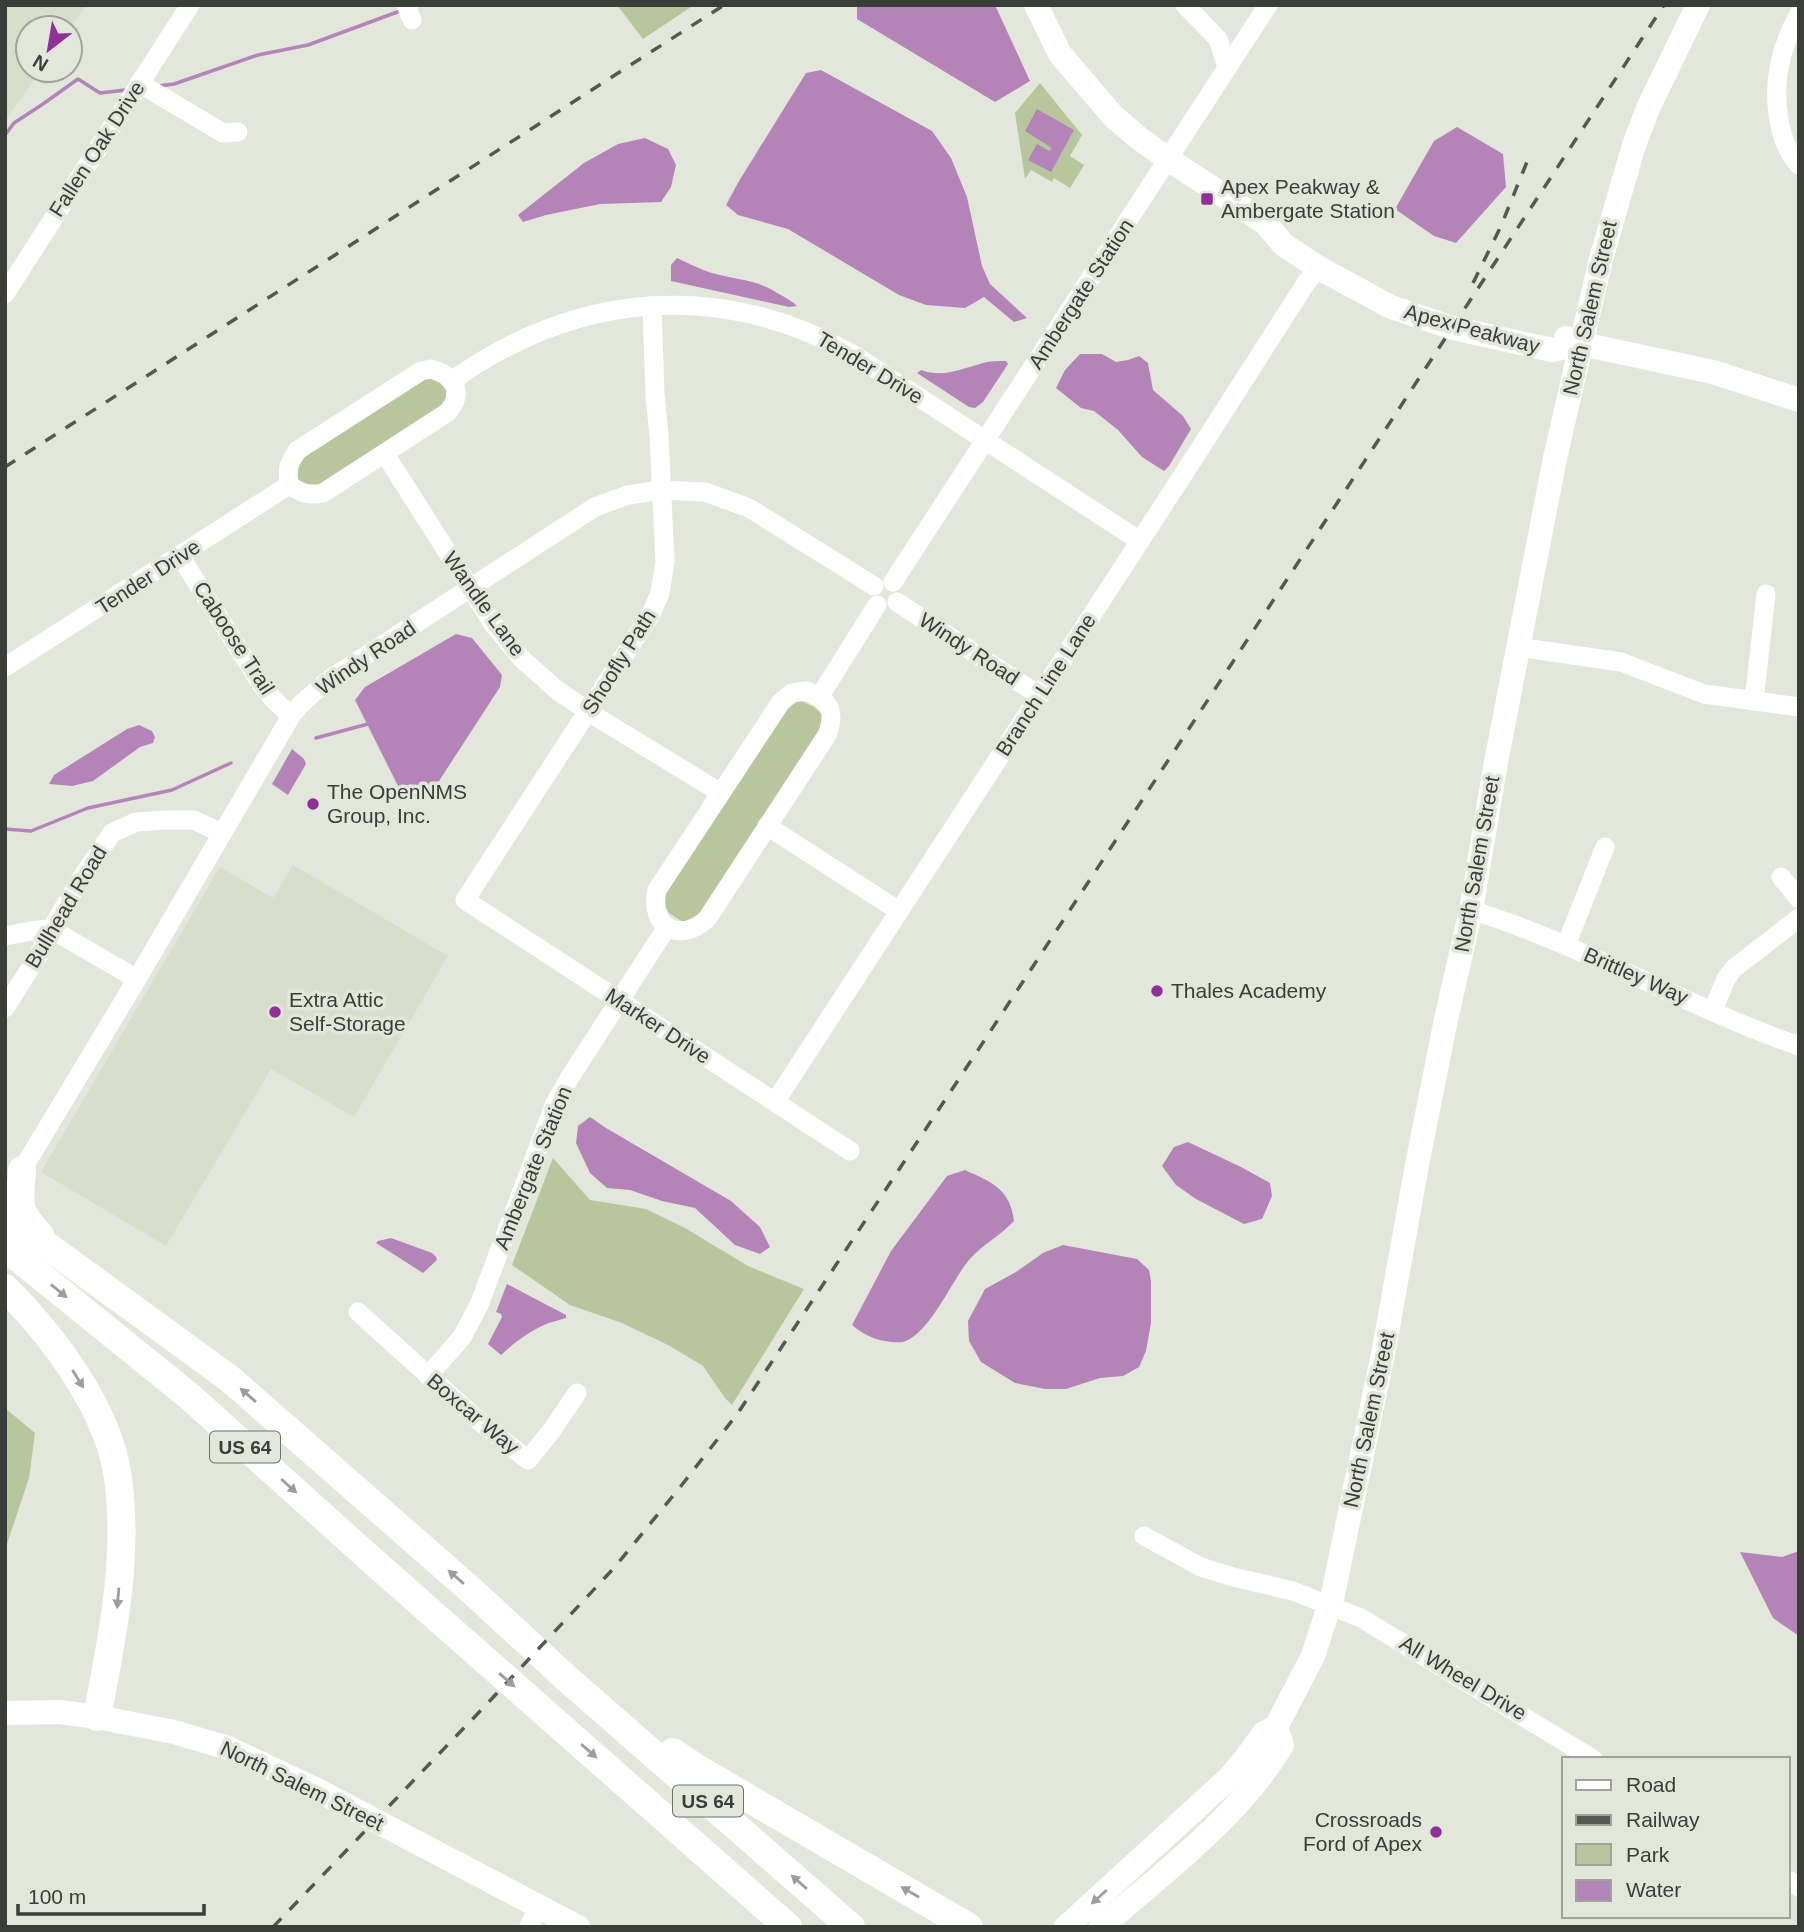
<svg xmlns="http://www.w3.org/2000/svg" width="1804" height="1932" font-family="Helvetica,sans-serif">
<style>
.built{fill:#d8decb}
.green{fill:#b8c69d}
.water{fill:#b484b8}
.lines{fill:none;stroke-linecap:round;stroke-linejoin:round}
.stream{stroke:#b484b8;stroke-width:3.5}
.minor{stroke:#fff;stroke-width:19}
.major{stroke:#fff;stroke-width:24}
.highway{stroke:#fff;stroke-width:28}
.rail{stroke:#565852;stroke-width:3.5;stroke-dasharray:12 12;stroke-linecap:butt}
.oneway{fill:#9d9e9c}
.poi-dot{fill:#8f2f98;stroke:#e3e7db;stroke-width:2.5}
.labels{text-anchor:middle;stroke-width:7;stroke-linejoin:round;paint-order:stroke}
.shield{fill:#e3e7db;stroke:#6d7069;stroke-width:2}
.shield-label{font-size:19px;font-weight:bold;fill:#3b3d38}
.street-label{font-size:21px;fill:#3b3d38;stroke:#e3e7db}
.poi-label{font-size:21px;fill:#3b3d38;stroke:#e3e7db;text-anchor:start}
</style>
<rect width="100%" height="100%" fill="#e3e7db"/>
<g class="built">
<path d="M 5,5 L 86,5 L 70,28 L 28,28 L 28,70 L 41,70 L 5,121 Z"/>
<path d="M 293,865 L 448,956 L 354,1117 L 271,1069 L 166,1246 L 41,1172 L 220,867 L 273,898 Z"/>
</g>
<g class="green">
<path d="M 617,5 L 694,5 L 643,39 Z"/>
<path d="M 1040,83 L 1082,135 L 1070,156 L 1084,165 L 1070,188 L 1054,178 L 1052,182 L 1031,170 L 1025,179 L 1015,113 Z"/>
<path d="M 419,379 L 437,379 L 446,390 L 446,405 L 319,488 L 298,481 L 294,468 L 302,454 Z"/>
<path d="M 797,699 L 814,707 L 823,715 L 821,730 L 695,920 L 683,922 L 669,913 L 663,903 L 664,894 L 782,710 Z"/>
<path d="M 553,1158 L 590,1200 L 646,1209 L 685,1228 L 748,1266 L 804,1289 L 732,1405 L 725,1398 L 703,1366 L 670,1346 L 622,1323 L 570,1305 L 512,1265 Z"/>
<path d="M 5,1408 L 35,1433 L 29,1478 L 5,1550 Z"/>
</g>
<g class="water">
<path d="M 857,5 L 995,5 L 1030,81 L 995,102 L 857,19 Z"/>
<path d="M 821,70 L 932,131 L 951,158 L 967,197 L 982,266 L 990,284 L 1027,318 L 1014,322 L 984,297 L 965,308 L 926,305 L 899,295 L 788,229 L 738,215 L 726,205 L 739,181 L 806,73 Z"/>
<path d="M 1037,109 L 1074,130 L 1051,172 L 1028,160 L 1037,144 L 1049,151 L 1052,148 L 1025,131 Z"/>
<path d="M 1457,127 L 1503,154 L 1506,187 L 1456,243 L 1434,236 L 1395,209 L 1434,141 Z"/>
<path d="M 645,138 L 668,149 L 676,165 L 671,187 L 661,202 L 600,204 L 546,215 L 523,222 L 518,215 L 584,163 L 618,144 Z"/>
<path d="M 677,258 C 689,263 699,269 712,273 C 736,280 757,279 779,294 C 786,298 792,301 797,306 L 789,307 L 671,281 L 671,265 Z"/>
<path d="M 1080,354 L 1102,354 L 1116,362 L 1128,360 L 1139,356 L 1148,363 L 1153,390 L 1183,416 L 1191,429 L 1169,466 L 1164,471 L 1142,457 L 1118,430 L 1094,411 L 1081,408 L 1056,388 L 1065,370 Z"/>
<path d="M 1006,361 L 1008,364 L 983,402 L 975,408 L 969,407 L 917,373 L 921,370 C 943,378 961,369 983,363 C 990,361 998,361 1006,361 Z"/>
<path d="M 456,634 L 472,638 L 502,675 L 500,687 L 428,798 L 409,798 L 398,786 L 355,700 L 365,687 Z"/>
<path d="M 139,725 L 152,731 L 155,737 L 153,743 L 140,747 L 93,781 L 72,786 L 49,784 L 54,775 L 127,729 Z"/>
<path d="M 292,749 L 304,759 L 306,764 L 288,795 L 272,784 Z"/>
<path d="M 590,1117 L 606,1128 L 731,1201 L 760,1227 L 770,1247 L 760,1254 L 735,1245 L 695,1208 L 662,1201 L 630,1190 L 607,1188 L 590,1173 L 576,1143 L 578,1126 Z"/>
<path d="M 1188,1142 L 1241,1167 L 1270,1183 L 1272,1196 L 1262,1219 L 1244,1224 L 1196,1199 L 1176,1185 L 1162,1166 L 1174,1147 Z"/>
<path d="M 965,1170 C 991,1182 1010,1188 1014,1221 C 1000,1236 983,1244 969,1260 C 951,1282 932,1329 906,1341 C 902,1343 896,1342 891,1342 C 875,1340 864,1335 852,1325 L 891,1251 L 947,1176 Z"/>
<path d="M 391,1238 L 432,1253 L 436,1257 L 437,1260 L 423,1273 L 376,1243 L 378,1241 Z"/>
<path d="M 1063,1245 L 1137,1259 L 1149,1270 L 1151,1281 L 1151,1323 L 1146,1351 L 1139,1367 L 1123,1376 L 1100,1378 L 1066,1389 L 1045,1389 L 1015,1383 L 981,1362 L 969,1341 L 968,1321 L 985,1289 L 1016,1272 L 1043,1253 Z"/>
<path d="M 507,1284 L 566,1315 L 566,1318 C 560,1320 555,1321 549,1323 C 531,1330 515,1342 501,1355 L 488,1344 L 502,1317 L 501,1314 L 496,1312 Z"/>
<path d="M 1799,1551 L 1799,1636 L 1773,1618 L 1740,1552 L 1782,1557 Z"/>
</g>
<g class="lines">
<g class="stream">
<path d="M 158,86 L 174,84 L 258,55 L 308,45 L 400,11"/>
<path d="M 5,135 L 14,123 L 43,104 L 78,79 L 100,93 L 126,90"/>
<path d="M 316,738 L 368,724"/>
<path d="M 5,829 L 31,831 L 88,808 L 172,790 L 231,763"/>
</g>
<g class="minor">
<path d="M 406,5 L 412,20"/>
<path d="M 1185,5 L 1218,39 L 1227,67"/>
<path d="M 1799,14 C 1780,48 1772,82 1779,120 C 1782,137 1787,153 1799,165"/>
<path d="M 139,83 L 223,133 L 238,132"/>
<path d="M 5,294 L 190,5"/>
<path d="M 652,306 L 655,396 L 659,435 L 665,562 L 660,593 L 651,614 L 465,900 L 850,1151"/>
<path d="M 431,369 C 453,375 465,391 448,412 L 323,493 C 308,496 302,493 289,485 C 287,468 288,464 298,450 L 421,371 Z"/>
<path d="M 453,380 C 577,292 720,279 854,355 L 1140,541"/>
<path d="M 385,454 L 493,624 L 521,658 L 558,691 L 600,719 L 721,793"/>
<path d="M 180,556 L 261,684 L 274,700 L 291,716"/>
<path d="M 893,582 L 1268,5"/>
<path d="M 897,602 L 1040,696"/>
<path d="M 1518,647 L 1621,662 L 1704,694 L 1799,707"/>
<path d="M 5,667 L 289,485"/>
<path d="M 806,691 C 830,700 836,712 827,735 L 707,919 C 679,944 649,927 657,890 L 781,702 L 792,693 Z"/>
<path d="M 820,696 L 877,605"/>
<path d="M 1754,701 L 1766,594"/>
<path d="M 767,826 L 899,911"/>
<path d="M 1781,877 L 1799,899"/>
<path d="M 1471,910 C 1584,945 1687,1007 1799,1046"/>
<path d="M 5,936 L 30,931 L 51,929 L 137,979"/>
<path d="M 1566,945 L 1605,847"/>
<path d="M 5,1008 L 38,956 L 51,929 L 82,877 L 112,833 L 136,822 L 165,820 L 194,820 L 221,833"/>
<path d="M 1713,1010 L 1726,979 L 1733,969 L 1799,918"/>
<path d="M 775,1102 L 1194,458 L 1306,283 L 1319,268"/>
<path d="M 22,1170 L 137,979 L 291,716 L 300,705 L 327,681 L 595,507 L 628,495 L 661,490 L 705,492 L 749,508 L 874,586"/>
<path d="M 358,1312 L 478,1420 L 528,1460 L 552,1430 L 577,1393"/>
<path d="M 428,1376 L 462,1337 L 479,1305 L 555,1103 L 570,1077 L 667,927"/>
<path d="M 1144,1536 L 1201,1567 L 1233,1577 L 1293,1591 L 1361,1618 L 1593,1759"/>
<path d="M 1788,1880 L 1799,1887"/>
<path d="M 529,1927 L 539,1905"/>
</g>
<g class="major">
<path d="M 1036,5 L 1060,54 L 1113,116 L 1140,139 L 1168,159 L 1264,222 L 1284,245 L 1319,268 L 1391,307 L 1453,328 L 1552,350 L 1582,344"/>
<path d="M 1566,338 L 1582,344 L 1713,372 L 1799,400"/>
<path d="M 5,1713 L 60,1712 L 97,1717 L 174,1732 L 228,1748 L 319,1791 L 578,1927"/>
<path d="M 1066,1927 L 1228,1779 L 1246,1758 L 1264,1733 L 1276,1727 L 1313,1656 L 1333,1594 L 1384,1349 L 1417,1165 L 1445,1024 L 1471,910 L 1496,762 L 1555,458 L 1601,259 L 1634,145 L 1649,106 L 1698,5"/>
<path d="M 1101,1927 C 1164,1872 1239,1817 1282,1745 L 1276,1727"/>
</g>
<g class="highway">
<path d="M 22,1170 C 20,1205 15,1208 40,1235"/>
<path d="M 5,1218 L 53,1250 L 230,1379 L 473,1592 L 564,1676 L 851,1927"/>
<path d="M 5,1250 L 21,1260 L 189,1396 L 375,1563 L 788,1927"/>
<path d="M 5,1288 C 53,1335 109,1410 118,1478 C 129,1559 112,1638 97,1717"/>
<path d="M 673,1752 L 695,1767 L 969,1927"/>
</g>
<g class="rail">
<path d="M 1473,283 L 1501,226 L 1531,152"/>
<path d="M 5,467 L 724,5"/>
<path d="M 273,1927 L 485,1706 L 614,1568 L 681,1486 L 738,1413 L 982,1044 L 1664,5"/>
</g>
</g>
<defs><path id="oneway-solid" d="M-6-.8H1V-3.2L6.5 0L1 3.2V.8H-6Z" transform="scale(1.75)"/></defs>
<g class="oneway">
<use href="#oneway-solid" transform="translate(59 1291) rotate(39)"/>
<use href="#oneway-solid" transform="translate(78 1379) rotate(58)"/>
<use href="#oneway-solid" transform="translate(248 1395) rotate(-139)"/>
<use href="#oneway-solid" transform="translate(289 1486) rotate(42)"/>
<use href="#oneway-solid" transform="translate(456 1577) rotate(-139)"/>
<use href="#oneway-solid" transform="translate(118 1598) rotate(95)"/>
<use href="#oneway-solid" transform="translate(507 1680) rotate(41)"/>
<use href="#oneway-solid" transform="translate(589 1751) rotate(41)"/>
<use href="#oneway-solid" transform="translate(799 1882) rotate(-139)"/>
<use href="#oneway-solid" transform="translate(910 1892) rotate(-150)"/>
<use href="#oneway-solid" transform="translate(1099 1897) rotate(138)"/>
</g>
<g class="poi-dot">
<rect x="1200" y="192" width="14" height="14" rx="3.5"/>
<circle cx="313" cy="804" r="7"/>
<circle cx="1157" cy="991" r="7"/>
<circle cx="275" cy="1012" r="7"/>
<circle cx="1436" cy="1832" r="7"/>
</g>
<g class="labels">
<g class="shield">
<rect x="210" y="1431.5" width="70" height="31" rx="5"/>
<rect x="673" y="1785.5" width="70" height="31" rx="5"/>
</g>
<g class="shield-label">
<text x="245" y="1454">US 64</text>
<text x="708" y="1808">US 64</text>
</g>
<g class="street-label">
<text transform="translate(97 149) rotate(-57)" y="7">Fallen Oak Drive</text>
<text transform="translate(1081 294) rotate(-57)" y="7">Ambergate Station</text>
<text transform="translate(1590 308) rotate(-77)" y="7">North Salem Street</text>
<text transform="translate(1472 329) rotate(15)" y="7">Apex Peakway</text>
<text transform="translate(870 368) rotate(31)" y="7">Tender Drive</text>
<text transform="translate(148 577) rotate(-33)" y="7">Tender Drive</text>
<text transform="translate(484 604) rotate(54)" y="7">Wandle Lane</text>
<text transform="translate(234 638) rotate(57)" y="7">Caboose Trail</text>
<text transform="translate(969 649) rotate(33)" y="7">Windy Road</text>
<text transform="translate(366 658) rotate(-34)" y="7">Windy Road</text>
<text transform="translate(619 662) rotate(-58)" y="7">Shoofly Path</text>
<text transform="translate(1046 685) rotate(-57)" y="7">Branch Line Lane</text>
<text transform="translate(1477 864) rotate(-80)" y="7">North Salem Street</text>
<text transform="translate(66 907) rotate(-59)" y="7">Bullhead Road</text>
<text transform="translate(1636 976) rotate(24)" y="7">Brittley Way</text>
<text transform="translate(658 1026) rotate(33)" y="7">Marker Drive</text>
<text transform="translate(533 1168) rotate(-68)" y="7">Ambergate Station</text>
<text transform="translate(473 1414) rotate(40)" y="7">Boxcar Way</text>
<text transform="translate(1369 1420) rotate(-78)" y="7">North Salem Street</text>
<text transform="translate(1463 1678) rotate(31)" y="7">All Wheel Drive</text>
<text transform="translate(302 1786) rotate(26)" y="7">North Salem Street</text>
</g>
<g class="poi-label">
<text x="1221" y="194">Apex Peakway &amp;<tspan x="1221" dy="24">Ambergate Station</tspan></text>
<text x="327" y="799">The OpenNMS<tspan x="327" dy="24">Group, Inc.</tspan></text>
<text x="1171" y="998">Thales Academy</text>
<text x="289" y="1007">Extra Attic<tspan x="289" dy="24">Self-Storage</tspan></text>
<text x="1422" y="1827" text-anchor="end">Crossroads<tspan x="1422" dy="24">Ford of Apex</tspan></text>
</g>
</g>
<rect width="1804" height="1932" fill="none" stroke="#3b3d38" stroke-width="14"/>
<rect x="1562" y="1757" width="228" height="161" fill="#e3e7db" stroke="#a0a39a" stroke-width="2"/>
<rect x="1576" y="1780" width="35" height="10" fill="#ffffff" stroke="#a0a39a" stroke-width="2"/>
<text x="1626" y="1792" font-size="21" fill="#3b3d38">Road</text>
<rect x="1576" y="1815" width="35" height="10" fill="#565852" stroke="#a0a39a" stroke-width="2"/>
<text x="1626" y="1827" font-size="21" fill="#3b3d38">Railway</text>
<rect x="1576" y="1844" width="35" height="21" fill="#b8c69d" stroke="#a0a39a" stroke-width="2"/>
<text x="1626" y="1862" font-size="21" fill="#3b3d38">Park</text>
<rect x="1576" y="1880" width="35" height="21" fill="#b484b8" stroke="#a0a39a" stroke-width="2"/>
<text x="1626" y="1897" font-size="21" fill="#3b3d38">Water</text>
<g transform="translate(49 49) rotate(211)"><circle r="33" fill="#e3e7db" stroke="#a0a39a" stroke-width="2"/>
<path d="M0-5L12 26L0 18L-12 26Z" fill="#8f2f98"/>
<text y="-10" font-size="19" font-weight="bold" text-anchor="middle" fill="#3b3d38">N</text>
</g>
<path d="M18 1904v10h186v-10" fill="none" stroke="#3b3d38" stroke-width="3.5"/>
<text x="28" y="1904" font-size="21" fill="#3b3d38" stroke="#e3e7db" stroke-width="5" paint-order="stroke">100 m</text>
</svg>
